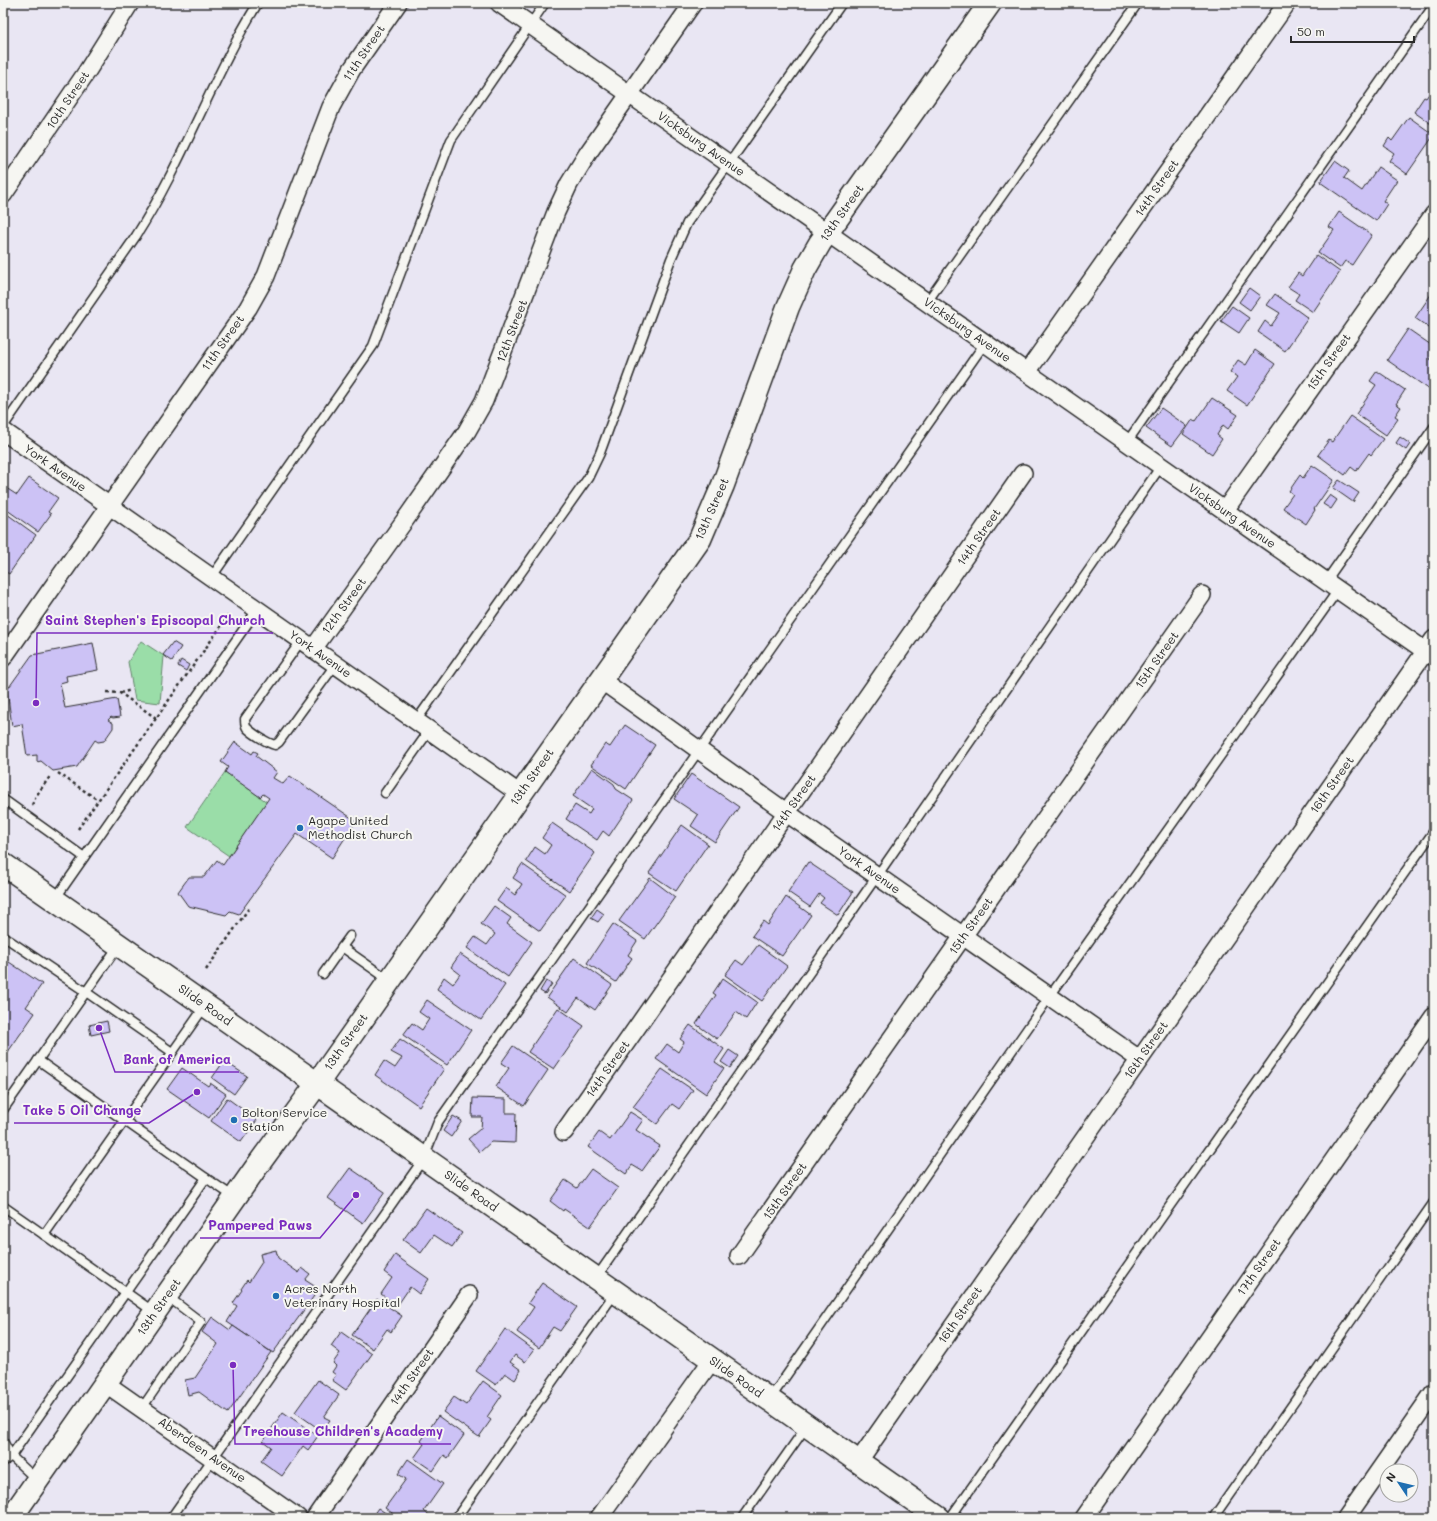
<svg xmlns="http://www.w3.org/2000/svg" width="1437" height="1521" font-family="Mali,sans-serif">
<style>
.green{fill:#9adda8;stroke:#62846a}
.building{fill:#ccc2f5;stroke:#2b2b2b}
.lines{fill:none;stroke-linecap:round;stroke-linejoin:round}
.lane-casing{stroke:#2b2b2b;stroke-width:11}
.street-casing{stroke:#2b2b2b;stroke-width:20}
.secondary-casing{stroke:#2b2b2b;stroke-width:25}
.path{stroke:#2b2b2b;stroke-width:2.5;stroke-dasharray:3 3;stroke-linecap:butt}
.lane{stroke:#f6f6f2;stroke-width:8}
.street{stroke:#f6f6f2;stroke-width:17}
.secondary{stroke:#f6f6f2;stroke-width:22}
.poi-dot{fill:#1f6fb2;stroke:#f6f6f2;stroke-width:1.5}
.labels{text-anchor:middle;stroke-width:4;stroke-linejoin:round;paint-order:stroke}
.street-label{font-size:12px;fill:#2b2b2b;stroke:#f6f6f2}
.poi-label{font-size:12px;fill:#2b2b2b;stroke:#f6f6f2;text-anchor:start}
.leader{fill:none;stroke:#7b2cbf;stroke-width:1.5}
.callout-dot{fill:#7b2cbf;stroke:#f6f6f2;stroke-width:1.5}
.callout-label{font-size:13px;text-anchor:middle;font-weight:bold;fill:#7b2cbf;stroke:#f6f6f2;stroke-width:4;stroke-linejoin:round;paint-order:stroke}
</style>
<rect width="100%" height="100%" fill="#e9e6f3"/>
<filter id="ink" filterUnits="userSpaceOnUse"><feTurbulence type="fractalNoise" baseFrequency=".025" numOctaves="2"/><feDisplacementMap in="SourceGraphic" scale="8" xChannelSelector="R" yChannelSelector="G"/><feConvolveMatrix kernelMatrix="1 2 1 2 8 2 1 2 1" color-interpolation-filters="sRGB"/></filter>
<g filter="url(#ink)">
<g class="green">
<path d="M 141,641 L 164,656 L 160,703 L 135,700 L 128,662 Z"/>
<path d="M 225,772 L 267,802 L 229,856 L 187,827 Z"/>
</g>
<g class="building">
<path d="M 1434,44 L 1434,57 L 1428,53 Z"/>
<path d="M 1434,87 L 1434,126 L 1414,112 L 1424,97 L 1426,98 Z"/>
<path d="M 1409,117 L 1434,135 L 1407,174 L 1389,161 L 1394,153 L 1384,146 L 1389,138 L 1392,141 Z"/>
<path d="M 1335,161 L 1349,171 L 1344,178 L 1362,191 L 1378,167 L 1397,180 L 1383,201 L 1387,204 L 1376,221 L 1320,182 Z"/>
<path d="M 1339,212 L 1372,235 L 1352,265 L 1345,261 L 1340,268 L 1318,253 L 1334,230 L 1329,227 Z"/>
<path d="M 1316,255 L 1340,272 L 1313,312 L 1295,300 L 1299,294 L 1288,287 L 1298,273 L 1302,276 Z"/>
<path d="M 1249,288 L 1260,296 L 1250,310 L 1239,302 Z"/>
<path d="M 1434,290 L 1434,327 L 1432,330 L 1415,318 Z"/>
<path d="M 1275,294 L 1308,318 L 1285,351 L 1258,332 L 1265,321 L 1271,326 L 1280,313 L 1267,305 Z"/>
<path d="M 1232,306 L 1249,318 L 1239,333 L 1221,321 Z"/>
<path d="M 1408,329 L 1434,347 L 1434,353 L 1430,359 L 1434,361 L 1434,384 L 1430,390 L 1387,360 Z"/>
<path d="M 1255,350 L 1275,364 L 1247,405 L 1227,391 L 1237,377 L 1230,372 L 1238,360 L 1246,365 Z"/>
<path d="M 1377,371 L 1405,390 L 1396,404 L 1401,407 L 1395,416 L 1398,418 L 1386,435 L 1356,414 L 1376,385 L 1370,381 Z"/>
<path d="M 1212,398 L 1238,415 L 1228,429 L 1223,425 L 1217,435 L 1222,439 L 1212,454 L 1183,434 L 1193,419 L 1196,421 Z"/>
<path d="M 1161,408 L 1187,426 L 1172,446 L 1146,428 Z"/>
<path d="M 1350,416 L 1383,439 L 1371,455 L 1369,453 L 1356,471 L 1351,467 L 1345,475 L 1318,455 L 1329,440 L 1332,442 Z"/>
<path d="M 1400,437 L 1410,444 L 1406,450 L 1396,443 Z"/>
<path d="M 1312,465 L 1334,480 L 1314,509 L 1315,510 L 1306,524 L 1283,508 L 1293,494 L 1289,491 L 1300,475 L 1303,478 Z"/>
<path d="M 29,478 L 58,498 L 48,512 L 51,514 L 38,532 L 3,507 L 3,486 L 17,495 Z"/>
<path d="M 1339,480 L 1359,493 L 1353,502 L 1333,488 Z"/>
<path d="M 1330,495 L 1337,500 L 1331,509 L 1323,504 Z"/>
<path d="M 7,514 L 36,535 L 9,574 L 3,570 L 3,519 Z"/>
<path d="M 173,642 L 181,647 L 172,661 L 163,655 Z"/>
<path d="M 93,643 L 98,670 L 66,676 L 67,681 L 60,683 L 65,708 L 117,699 L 120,717 L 113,718 L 111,717 L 108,720 L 113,723 L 113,728 L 104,741 L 98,742 L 95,740 L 77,767 L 53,771 L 41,761 L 37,762 L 37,755 L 27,756 L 22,724 L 12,726 L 7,690 L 32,655 Z"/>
<path d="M 181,660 L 189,665 L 186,671 L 178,666 Z"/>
<path d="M 625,725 L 655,745 L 626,789 L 591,765 L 605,744 L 610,747 Z"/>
<path d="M 235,742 L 252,754 L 254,751 L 258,753 L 256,756 L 277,772 L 273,778 L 283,784 L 290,776 L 356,821 L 332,858 L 297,834 L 239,914 L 230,911 L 226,915 L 188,906 L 178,892 L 189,877 L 204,877 L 217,860 L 223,865 L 269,798 L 263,794 L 260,797 L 225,772 L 228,767 L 221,762 Z"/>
<path d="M 592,768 L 614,784 L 616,789 L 633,800 L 609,836 L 603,831 L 597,840 L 566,819 L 575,805 L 589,814 L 592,809 L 573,796 Z"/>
<path d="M 691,774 L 739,807 L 715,842 L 691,826 L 698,815 L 674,799 Z"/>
<path d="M 552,823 L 595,853 L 569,891 L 526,861 L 535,847 L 545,854 L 551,845 L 542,838 Z"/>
<path d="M 682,825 L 708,844 L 676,891 L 649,873 Z"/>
<path d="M 808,862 L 853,892 L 838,915 L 820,903 L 824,898 L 819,894 L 810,907 L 788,892 Z"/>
<path d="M 522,864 L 566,895 L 540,931 L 497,901 L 506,888 L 515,895 L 522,884 L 513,878 Z"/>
<path d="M 650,878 L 675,897 L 645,939 L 619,921 Z"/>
<path d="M 786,897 L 811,915 L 782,956 L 752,936 L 763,921 L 768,925 Z"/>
<path d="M 494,906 L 511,918 L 507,924 L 532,942 L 508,977 L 467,948 L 475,937 L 487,945 L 495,934 L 481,924 Z"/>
<path d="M 597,909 L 604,914 L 598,922 L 591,918 Z"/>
<path d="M 613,924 L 637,941 L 628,955 L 632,958 L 616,982 L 587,963 Z"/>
<path d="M 758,945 L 787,966 L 762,1001 L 725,975 L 736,960 L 743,965 Z"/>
<path d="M 460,954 L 505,985 L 481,1020 L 437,989 L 444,977 L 453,984 L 460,974 L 451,967 Z"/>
<path d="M 3,958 L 42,984 L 26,1007 L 35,1013 L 3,1059 Z"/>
<path d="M 574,958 L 612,985 L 595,1010 L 578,998 L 568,1012 L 547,997 Z"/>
<path d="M 723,978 L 757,1002 L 746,1019 L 736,1012 L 717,1039 L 696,1024 L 716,995 L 713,993 Z"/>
<path d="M 546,981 L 552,984 L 545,994 L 540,991 Z"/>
<path d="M 427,1000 L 471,1030 L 447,1065 L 403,1035 L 412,1023 L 422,1030 L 429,1019 L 419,1012 Z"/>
<path d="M 558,1008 L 584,1026 L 554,1069 L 528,1052 Z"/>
<path d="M 107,1021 L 109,1031 L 91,1035 L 89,1025 Z"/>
<path d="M 690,1025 L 724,1049 L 715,1062 L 724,1068 L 706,1094 L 656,1059 L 667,1044 L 678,1052 L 684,1042 L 680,1039 Z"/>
<path d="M 400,1039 L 444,1069 L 419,1106 L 375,1075 L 384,1061 L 395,1068 L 402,1058 L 391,1052 Z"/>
<path d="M 513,1046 L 548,1070 L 524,1106 L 496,1087 L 509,1068 L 501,1063 Z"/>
<path d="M 729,1050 L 738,1056 L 730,1068 L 721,1062 Z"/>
<path d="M 224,1061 L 247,1076 L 234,1094 L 212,1078 Z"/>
<path d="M 182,1068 L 208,1086 L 210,1083 L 226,1094 L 209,1118 L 167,1089 Z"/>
<path d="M 662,1069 L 693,1090 L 679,1109 L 672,1104 L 657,1124 L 633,1107 Z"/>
<path d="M 227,1098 L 257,1120 L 241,1142 L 211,1121 Z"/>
<path d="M 473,1098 L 506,1099 L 506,1113 L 516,1113 L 515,1143 L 491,1142 L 480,1152 L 468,1139 L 480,1129 L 481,1129 L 482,1117 L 472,1117 Z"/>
<path d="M 630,1112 L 643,1120 L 636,1130 L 660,1146 L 642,1171 L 632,1165 L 626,1174 L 588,1147 L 599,1132 L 610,1140 Z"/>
<path d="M 453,1116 L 462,1121 L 451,1137 L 443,1131 Z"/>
<path d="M 350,1168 L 385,1192 L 363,1223 L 328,1198 Z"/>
<path d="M 591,1169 L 618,1188 L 590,1227 L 564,1209 L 563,1211 L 550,1201 L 565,1180 L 577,1188 Z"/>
<path d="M 426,1208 L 462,1233 L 452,1247 L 434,1235 L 421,1253 L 403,1240 Z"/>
<path d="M 276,1250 L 278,1258 L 299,1273 L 302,1268 L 310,1274 L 305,1280 L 319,1289 L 273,1353 L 227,1322 L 237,1306 L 233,1303 L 242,1290 L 241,1289 L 247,1280 L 249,1282 L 262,1262 L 260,1254 Z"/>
<path d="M 395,1255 L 429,1279 L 419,1294 L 410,1287 L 397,1306 L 381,1294 L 392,1278 L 384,1272 Z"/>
<path d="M 542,1283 L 577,1307 L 560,1331 L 553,1327 L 539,1348 L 517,1332 L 534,1307 L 528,1303 Z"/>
<path d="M 377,1299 L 402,1316 L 391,1332 L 387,1329 L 373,1349 L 352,1335 Z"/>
<path d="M 212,1317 L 230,1330 L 233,1326 L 271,1352 L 228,1413 L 199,1392 L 188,1395 L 185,1380 L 195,1378 L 218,1344 L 202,1332 Z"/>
<path d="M 505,1329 L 534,1350 L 525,1362 L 515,1355 L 510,1362 L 521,1370 L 515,1380 L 505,1373 L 496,1385 L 476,1371 Z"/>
<path d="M 341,1332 L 372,1354 L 346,1390 L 332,1380 L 336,1375 L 332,1372 L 336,1366 L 333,1363 L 340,1353 L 331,1346 Z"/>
<path d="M 318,1380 L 339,1395 L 324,1417 L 330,1420 L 322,1431 L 295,1412 Z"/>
<path d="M 483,1381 L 502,1395 L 487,1417 L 491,1420 L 479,1437 L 443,1412 L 454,1397 L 466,1405 Z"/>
<path d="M 283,1412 L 318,1436 L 308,1450 L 303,1446 L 282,1476 L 261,1461 L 271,1447 L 263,1441 Z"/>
<path d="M 438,1416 L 464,1435 L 448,1458 L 444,1455 L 433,1471 L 414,1458 L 424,1444 L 421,1441 Z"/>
<path d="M 408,1459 L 443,1484 L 424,1511 L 432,1518 L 399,1518 L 385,1508 L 406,1479 L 398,1474 Z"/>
<path d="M 378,1508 L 393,1518 L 371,1518 Z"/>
</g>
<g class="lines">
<defs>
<g id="lane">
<path d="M 927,302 L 1138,3"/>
<path d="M 3,427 L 136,236 C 183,163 212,77 258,3"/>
<path d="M 1127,442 L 1434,5"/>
<path d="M 211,578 L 373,346 L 451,140 L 545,3"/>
<path d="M 1326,581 L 1434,427"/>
<path d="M 301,641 L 245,719 C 245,722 245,725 247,728 C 252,733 267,743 275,745 L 279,742 L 335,665"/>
<path d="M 416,721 L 588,478 L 600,453 L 671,259 L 687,223 L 842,3"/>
<path d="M 385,793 L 429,731"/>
<path d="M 3,799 L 84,857"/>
<path d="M 55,899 L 257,610"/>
<path d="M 3,936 L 86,992 L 172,1052"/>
<path d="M 342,947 L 350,936"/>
<path d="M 323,974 L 342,947 L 389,980"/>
<path d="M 3,1110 L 119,945"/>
<path d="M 206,1178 L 234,1197"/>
<path d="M 3,1206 L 154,1312"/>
<path d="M 44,1235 L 205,1006"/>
<path d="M 596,1278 L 877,876 L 1161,466"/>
<path d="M 770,1399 L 1050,996 L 1338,590"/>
<path d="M 142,1408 L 201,1322 L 167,1296"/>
<path d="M 3,1441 L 11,1456 L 37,1480"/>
<path d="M 3,1462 L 11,1456 L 206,1178 L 38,1060"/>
<path d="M 171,1518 L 424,1158 L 438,1122 L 985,343"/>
<path d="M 456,1518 L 615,1293"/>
<path d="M 742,1518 L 806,1427"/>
<path d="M 950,1518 L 1434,831"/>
<path d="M 1213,1518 L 1434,1202"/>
</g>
<g id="street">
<path d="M 499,3 L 1434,657"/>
<path d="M 3,195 L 86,73 L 130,3"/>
<path d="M 1027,372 L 1287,3"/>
<path d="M 3,431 L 520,794"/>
<path d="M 1225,510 L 1434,214"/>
<path d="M 313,649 L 405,520 L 467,431 L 484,401 L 556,212 L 569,184 L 588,153 L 693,3"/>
<path d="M 3,658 L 248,308 L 266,276 L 331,107 L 352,69 L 398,3"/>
<path d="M 601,680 L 787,813 L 1139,1059"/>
<path d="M 564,1132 L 1023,473"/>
<path d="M 739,1256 L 1202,595"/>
<path d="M 105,1383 L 298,1518"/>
<path d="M 858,1462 L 1434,639"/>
<path d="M 315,1518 L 469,1295"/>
<path d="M 599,1518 L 712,1360"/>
<path d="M 1084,1518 L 1434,1016"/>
<path d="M 1346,1518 L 1434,1392"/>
</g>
<g id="secondary">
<path d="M 3,864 L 939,1518"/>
<path d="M 11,1518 L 255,1169 L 317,1084 L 700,539 L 723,485 L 788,307 L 805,269 L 820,243 L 990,3"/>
</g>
</defs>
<use href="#lane" class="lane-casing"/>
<use href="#street" class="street-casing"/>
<use href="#secondary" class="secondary-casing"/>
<g class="path">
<path d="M 107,692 L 120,693 L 156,718"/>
<path d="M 120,693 L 132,690"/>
<path d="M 58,773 L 98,800"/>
<path d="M 32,805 L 36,796 L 51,775"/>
<path d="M 78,829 L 229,615"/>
<path d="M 206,970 L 249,908"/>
</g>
<use href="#lane" class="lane"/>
<use href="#street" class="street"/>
<use href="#secondary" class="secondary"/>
</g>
</g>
<g class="poi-dot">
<circle cx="300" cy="828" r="4"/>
<circle cx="234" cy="1120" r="4"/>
<circle cx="276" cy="1296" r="4"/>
</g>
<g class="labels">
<g class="street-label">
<text transform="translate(364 53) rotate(-56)" y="4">11th Street</text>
<text transform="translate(68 100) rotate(-56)" y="4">10th Street</text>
<text transform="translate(701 144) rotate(35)" y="4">Vicksburg Avenue</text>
<text transform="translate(1157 188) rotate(-55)" y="4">14th Street</text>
<text transform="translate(842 213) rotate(-55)" y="4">13th Street</text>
<text transform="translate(967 330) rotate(35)" y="4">Vicksburg Avenue</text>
<text transform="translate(512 331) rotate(-69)" y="4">12th Street</text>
<text transform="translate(223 343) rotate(-55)" y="4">11th Street</text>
<text transform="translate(1329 362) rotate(-55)" y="4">15th Street</text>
<text transform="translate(55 468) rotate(35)" y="4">York Avenue</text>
<text transform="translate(712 509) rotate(-66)" y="4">13th Street</text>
<text transform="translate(1232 516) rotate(35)" y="4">Vicksburg Avenue</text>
<text transform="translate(979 537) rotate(-55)" y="4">14th Street</text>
<text transform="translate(344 606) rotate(-54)" y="4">12th Street</text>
<text transform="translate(320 654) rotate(35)" y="4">York Avenue</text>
<text transform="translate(1157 660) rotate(-55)" y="4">15th Street</text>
<text transform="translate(532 777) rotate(-55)" y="4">13th Street</text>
<text transform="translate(1332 785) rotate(-55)" y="4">16th Street</text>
<text transform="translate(794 803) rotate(-55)" y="4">14th Street</text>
<text transform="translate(869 870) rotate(35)" y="4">York Avenue</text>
<text transform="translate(971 926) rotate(-55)" y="4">15th Street</text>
<text transform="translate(205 1005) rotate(35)" y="4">Slide Road</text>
<text transform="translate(346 1042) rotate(-55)" y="4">13th Street</text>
<text transform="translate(1146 1050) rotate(-55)" y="4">16th Street</text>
<text transform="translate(608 1069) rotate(-55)" y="4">14th Street</text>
<text transform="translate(471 1191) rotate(35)" y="4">Slide Road</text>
<text transform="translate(785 1191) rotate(-55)" y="4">15th Street</text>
<text transform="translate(1259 1267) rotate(-55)" y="4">17th Street</text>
<text transform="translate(159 1307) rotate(-55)" y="4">13th Street</text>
<text transform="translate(960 1315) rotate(-55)" y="4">16th Street</text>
<text transform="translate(412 1377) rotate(-55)" y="4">14th Street</text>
<text transform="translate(736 1377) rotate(35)" y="4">Slide Road</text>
<text transform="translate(202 1450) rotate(35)" y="4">Aberdeen Avenue</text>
</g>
<g class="poi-label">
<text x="308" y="825">Agape United<tspan x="308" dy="14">Methodist Church</tspan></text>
<text x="242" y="1117">Bolton Service<tspan x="242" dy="14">Station</tspan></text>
<text x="284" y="1293">Acres North<tspan x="284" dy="14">Veterinary Hospital</tspan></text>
</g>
</g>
<path class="leader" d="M36 703L37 633H273M99 1028L115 1072H239M197 1092L149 1123H14M356 1195L320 1238H200M233 1365L235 1444H451"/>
<g class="callout-dot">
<circle cx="36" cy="703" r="4"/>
<circle cx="99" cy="1028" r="4"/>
<circle cx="197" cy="1092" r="4"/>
<circle cx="356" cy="1195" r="4"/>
<circle cx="233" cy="1365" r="4"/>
</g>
<g class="callout-label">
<text x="155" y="625">Saint Stephen's Episcopal Church</text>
<text x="177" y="1064">Bank of America</text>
<text x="82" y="1115">Take 5 Oil Change</text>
<text x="260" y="1230">Pampered Paws</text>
<text x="343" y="1436">Treehouse Children's Academy</text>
</g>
<rect width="1437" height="1521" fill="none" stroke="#f6f6f2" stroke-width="16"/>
<rect x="8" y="8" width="1421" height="1505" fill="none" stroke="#2b2b2b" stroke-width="1.5" filter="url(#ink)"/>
<g transform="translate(1399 1483) rotate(305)"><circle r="19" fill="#f6f6f2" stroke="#a5a5a2"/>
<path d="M0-3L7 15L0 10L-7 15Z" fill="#1f6fb2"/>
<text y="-6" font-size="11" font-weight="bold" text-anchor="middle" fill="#2b2b2b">N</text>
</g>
<path d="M1291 36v6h123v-6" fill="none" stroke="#2b2b2b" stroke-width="2"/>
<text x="1297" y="36" font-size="12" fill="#2b2b2b" stroke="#f6f6f2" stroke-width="3" paint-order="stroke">50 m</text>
</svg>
